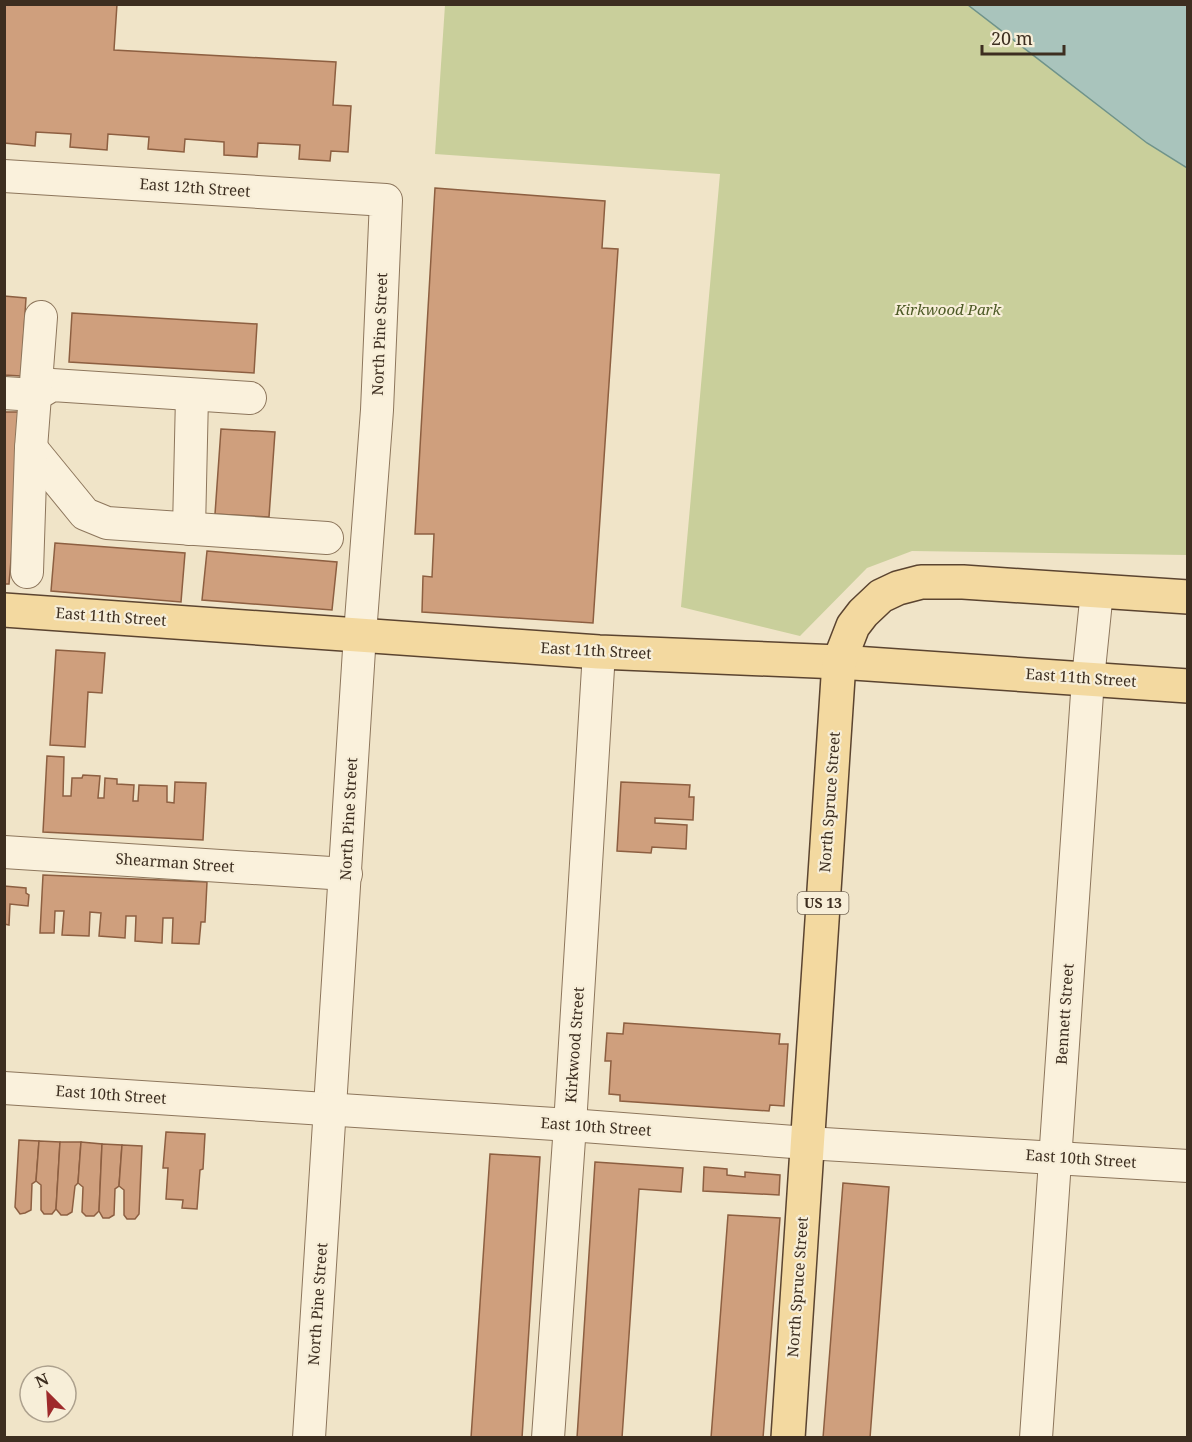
<svg xmlns="http://www.w3.org/2000/svg" width="1192" height="1442" font-family="'Noto Serif',serif">
<style>
.green{fill:#c9cf9b}
.water{fill:#a9c4bc;stroke:#6f938a;stroke-width:1.5}
.building{fill:#cf9f7d;stroke:#8d5f41;stroke-width:1.5}
.lines{fill:none;stroke-linecap:round;stroke-linejoin:round}
.minor-casing{stroke:#8d765c;stroke-width:34}
.major-casing{stroke:#5b4430;stroke-width:36}
.minor{stroke:#faf1dc;stroke-width:32}
.major{stroke:#f3d9a0;stroke-width:33}
.labels{text-anchor:middle;stroke-width:4.5;stroke-linejoin:round;paint-order:stroke}
.shield{fill:#f7eed8;stroke:#756857;stroke-width:1.5}
.shield-label{font-size:14px;font-weight:bold;fill:#3d2e20}
.street-label{font-size:15px;fill:#3d2e20;stroke:#f7eed8}
.park-label{font-size:15px;font-style:italic;fill:#4d5a26;stroke:#f7eed8}
</style>
<rect width="100%" height="100%" fill="#f0e4c8"/>
<path class="green" d="M 445,5 L 968,5 L 1147,143 L 1187,168 L 1187,555 L 912,551 L 867,568 L 800,636 L 681,607 L 720,174 L 435,154 Z"/>
<path class="water" d="M 968,5 L 1187,5 L 1187,168 L 1147,143 Z"/>
<g class="building">
<path d="M 4,4 L 117,4 L 114,50 L 336,62 L 333,105 L 351,106 L 348,152 L 331,151 L 330,161 L 299,159 L 300,145 L 258,143 L 257,157 L 224,155 L 224,142 L 185,139 L 184,152 L 148,149 L 149,137 L 108,134 L 107,150 L 70,147 L 71,134 L 36,132 L 35,146 L 4,143 Z"/>
<path d="M 435,188 L 605,201 L 602,248 L 618,249 L 593,623 L 422,612 L 423,576 L 432,577 L 434,534 L 415,534 Z"/>
<path d="M 4,296 L 26,298 L 21,376 L 4,375 Z"/>
<path d="M 72,313 L 257,324 L 254,373 L 69,362 Z"/>
<path d="M 4,412 L 23,412 L 9,584 L 4,584 Z"/>
<path d="M 221,429 L 275,432 L 269,517 L 215,514 Z"/>
<path d="M 55,543 L 185,553 L 181,602 L 51,591 Z"/>
<path d="M 207,551 L 337,562 L 332,610 L 202,600 Z"/>
<path d="M 56,650 L 105,653 L 102,693 L 88,692 L 85,747 L 50,745 Z"/>
<path d="M 47,756 L 64,757 L 63,796 L 71,796 L 72,778 L 82,778 L 83,775 L 100,776 L 98,798 L 104,798 L 105,778 L 117,779 L 117,784 L 134,785 L 133,801 L 138,801 L 139,785 L 167,786 L 167,802 L 174,803 L 175,782 L 206,783 L 203,840 L 43,832 Z"/>
<path d="M 621,782 L 690,785 L 689,797 L 694,797 L 693,820 L 655,818 L 655,823 L 687,825 L 686,849 L 652,847 L 651,853 L 617,851 Z"/>
<path d="M 43,875 L 207,882 L 205,922 L 201,922 L 199,944 L 172,943 L 173,918 L 163,918 L 162,943 L 135,941 L 136,916 L 126,916 L 125,938 L 99,936 L 101,913 L 90,912 L 89,936 L 62,935 L 64,911 L 55,911 L 54,933 L 40,933 Z"/>
<path d="M 4,886 L 26,888 L 26,893 L 29,895 L 28,906 L 10,904 L 9,925 L 4,924 Z"/>
<path d="M 624,1023 L 780,1034 L 779,1044 L 788,1044 L 784,1106 L 770,1105 L 769,1111 L 620,1101 L 620,1095 L 609,1094 L 611,1061 L 605,1061 L 607,1033 L 623,1034 Z"/>
<path d="M 166,1132 L 205,1134 L 203,1169 L 200,1170 L 197,1209 L 182,1208 L 183,1200 L 166,1199 L 168,1168 L 163,1168 Z"/>
<path d="M 19,1140 L 39,1141 L 36,1181 L 32,1184 L 31,1210 L 25,1213 L 20,1214 L 15,1207 Z"/>
<path d="M 39,1141 L 60,1142 L 56,1209 L 52,1214 L 44,1214 L 41,1210 L 41,1185 L 36,1181 Z"/>
<path d="M 60,1142 L 81,1142 L 78,1183 L 75,1186 L 72,1212 L 67,1215 L 61,1215 L 56,1209 Z"/>
<path d="M 81,1142 L 102,1144 L 99,1211 L 94,1216 L 86,1216 L 82,1212 L 83,1187 L 78,1183 Z"/>
<path d="M 102,1144 L 122,1145 L 119,1186 L 115,1189 L 114,1215 L 109,1218 L 103,1218 L 99,1211 Z"/>
<path d="M 122,1145 L 142,1146 L 139,1214 L 135,1219 L 127,1219 L 124,1215 L 124,1190 L 119,1186 Z"/>
<path d="M 490,1154 L 540,1157 L 522,1438 L 471,1438 Z"/>
<path d="M 595,1162 L 683,1168 L 681,1192 L 639,1189 L 622,1438 L 577,1438 Z"/>
<path d="M 704,1167 L 727,1169 L 727,1175 L 745,1177 L 745,1172 L 780,1175 L 779,1195 L 703,1191 Z"/>
<path d="M 843,1183 L 889,1187 L 870,1438 L 823,1438 Z"/>
<path d="M 728,1215 L 780,1218 L 763,1438 L 711,1438 Z"/>
</g>
<g class="lines">
<defs>
<g id="minor">
<path d="M 4,176 L 386,200 L 377,410 L 360,634 L 309,1438"/>
<path d="M 4,393 L 35,395 L 52,385 L 250,398"/>
<path d="M 31,448 L 85,514 L 107,523 L 327,538"/>
<path d="M 189,529 L 192,396"/>
<path d="M 27,572 L 31,448 L 41,317"/>
<path d="M 4,852 L 346,874"/>
<path d="M 4,1088 L 570,1125 L 807,1143 L 1188,1166"/>
<path d="M 548,1438 L 570,1125 L 599,652"/>
<path d="M 1036,1438 L 1088,679 L 1097,591"/>
</g>
<g id="major">
<path d="M 4,610 L 599,652 L 839,662 L 1188,686"/>
<path d="M 788,1438 L 839,662 L 853,626 L 863,613 L 881,596 L 898,588 L 921,582 L 963,582 L 1188,597"/>
</g>
</defs>
<use href="#minor" class="minor-casing"/>
<use href="#major" class="major-casing"/>
<use href="#minor" class="minor"/>
<use href="#major" class="major"/>
</g>
<g class="labels">
<rect class="shield" x="797.5" y="892" width="51" height="22" rx="4.5"/>
<g class="shield-label">
<text x="823" y="908">US 13</text>
</g>
<g class="street-label">
<text transform="translate(195 188) rotate(4)" y="5">East 12th Street</text>
<text transform="translate(380 334) rotate(-88)" y="5">North Pine Street</text>
<text transform="translate(111 617) rotate(4)" y="5">East 11th Street</text>
<text transform="translate(596 651) rotate(3)" y="5">East 11th Street</text>
<text transform="translate(1081 678) rotate(4)" y="5">East 11th Street</text>
<text transform="translate(830 802) rotate(-86)" y="5">North Spruce Street</text>
<text transform="translate(349 819) rotate(-87)" y="5">North Pine Street</text>
<text transform="translate(175 863) rotate(4)" y="5">Shearman Street</text>
<text transform="translate(1065 1014) rotate(-86)" y="5">Bennett Street</text>
<text transform="translate(575 1045) rotate(-86)" y="5">Kirkwood Street</text>
<text transform="translate(111 1095) rotate(4)" y="5">East 10th Street</text>
<text transform="translate(596 1127) rotate(4)" y="5">East 10th Street</text>
<text transform="translate(1081 1159) rotate(4)" y="5">East 10th Street</text>
<text transform="translate(798 1287) rotate(-86)" y="5">North Spruce Street</text>
<text transform="translate(318 1304) rotate(-86)" y="5">North Pine Street</text>
</g>
<g class="park-label">
<text x="948" y="315">Kirkwood Park</text>
</g>
</g>
<rect width="1192" height="1442" fill="none" stroke="#3d2e20" stroke-width="12"/>
<g transform="translate(48 1394) rotate(336)"><circle r="28" fill="#f7eed8" stroke="#ada18e" stroke-width="1.5"/>
<path d="M0-4.5L10 22L0 15L-10 22Z" fill="#9e2a2b"/>
<text y="-9" font-size="16" font-weight="bold" text-anchor="middle" fill="#3d2e20">N</text>
</g>
<path d="M982 45v9h82v-9" fill="none" stroke="#3d2e20" stroke-width="3"/>
<text x="991" y="45" font-size="18" fill="#3d2e20" stroke="#f7eed8" stroke-width="4.5" paint-order="stroke">20 m</text>
</svg>
